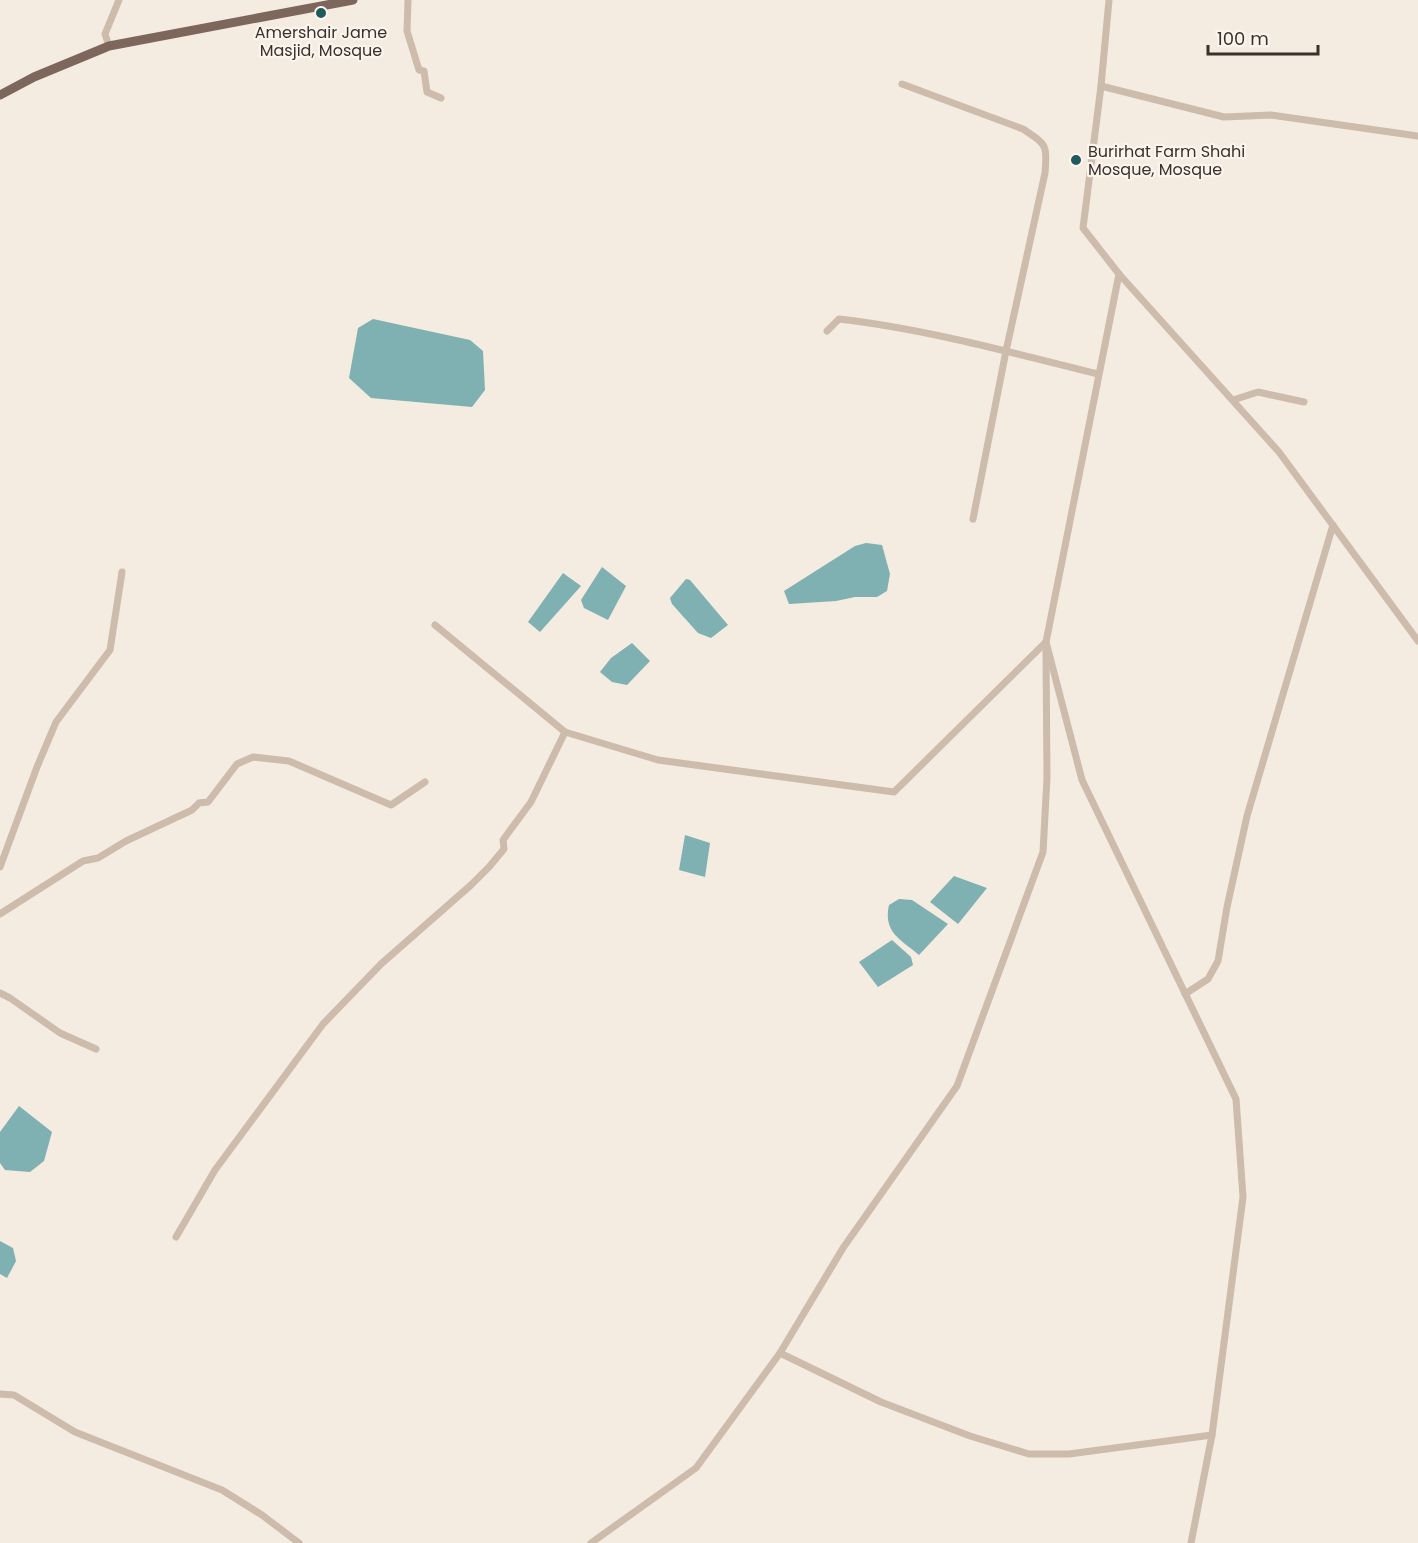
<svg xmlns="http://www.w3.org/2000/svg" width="1418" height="1543" font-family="Poppins,sans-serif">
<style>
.water{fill:#7fb0b2}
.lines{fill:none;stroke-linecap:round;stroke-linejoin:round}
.minor{stroke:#cdbbac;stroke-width:7}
.major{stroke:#7d675c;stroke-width:9}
.poi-dot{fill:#1f5a5e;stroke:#fbf5ee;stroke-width:2}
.labels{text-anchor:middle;stroke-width:4.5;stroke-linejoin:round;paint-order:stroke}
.poi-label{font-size:16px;fill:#3b302b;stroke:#fbf5ee}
</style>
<rect width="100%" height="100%" fill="#f4ebe1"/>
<g class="water">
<path d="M 373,319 L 470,340 L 483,351 L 485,390 L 472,407 L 371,398 L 349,378 L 358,328 Z"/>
<path d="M 866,543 L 882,545 L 890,574 L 887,591 L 877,597 L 855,597 L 836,601 L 789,604 L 784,591 L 855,546 Z"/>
<path d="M 602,567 L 626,586 L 608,620 L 584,608 L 581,600 Z"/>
<path d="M 563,573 L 581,586 L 540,632 L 528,622 Z"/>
<path d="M 686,579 L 690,580 L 728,625 L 711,638 L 698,633 L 672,604 L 670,598 Z"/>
<path d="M 632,643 L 650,661 L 627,685 L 612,682 L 600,672 L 611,658 Z"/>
<path d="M 685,835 L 710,843 L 705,877 L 679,870 Z"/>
<path d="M 954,876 L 987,888 L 958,924 L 930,902 Z"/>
<path d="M 899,899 L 912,900 L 948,924 L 919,955 C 900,939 883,932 889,905 Z"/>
<path d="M 892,940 L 911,957 L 913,965 L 878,987 L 859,962 Z"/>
<path d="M 19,1106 L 52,1132 L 44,1161 L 30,1172 L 5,1170 L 0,1163 L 0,1132 Z"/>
<path d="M 0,1241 L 13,1248 L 16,1261 L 7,1278 L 0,1274 Z"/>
</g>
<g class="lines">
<g class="minor">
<path d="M 408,0 L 407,31 L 419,70 L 424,71 L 427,92 L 441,98"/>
<path d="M 1109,0 L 1101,86 L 1083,228 L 1119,274 L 1279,452 L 1418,641"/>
<path d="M 109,46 L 105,34 L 119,0"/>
<path d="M 902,84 L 1023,129 C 1047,145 1047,144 1045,173 L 1006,351 L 973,519"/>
<path d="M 1101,86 L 1224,117 L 1271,115 L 1418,136"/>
<path d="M 1119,274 L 1046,642 L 1082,780 L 1236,1099 L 1243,1197 L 1212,1435 L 1191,1543"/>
<path d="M 827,331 L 839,319 C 926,329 1013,353 1098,374"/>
<path d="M 1233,400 L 1258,392 L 1304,402"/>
<path d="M 435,625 L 565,732 L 658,760 L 894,792 L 1046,642"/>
<path d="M 0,867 L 37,767 L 56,722 L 110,650 L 122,572"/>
<path d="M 0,914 L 83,861 L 98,858 L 126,841 L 192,810 L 199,803 L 208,802 L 237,764 L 253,757 L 289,761 L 391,805 L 425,782"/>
<path d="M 0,993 L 10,998 L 60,1033 L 96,1049"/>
<path d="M 1185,994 L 1208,979 L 1218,961 L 1227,907 L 1247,816 L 1333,525"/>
<path d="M 176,1237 L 215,1170 L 323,1024 L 381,964 L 471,885 L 489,867 L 504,849 L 503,840 L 531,802 L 565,732"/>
<path d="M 780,1353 L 881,1402 L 970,1436 L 1029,1454 L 1069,1454 L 1212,1435"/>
<path d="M 0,1394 L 14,1395 L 75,1432 L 222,1490 L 262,1515 L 299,1543"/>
<path d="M 591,1543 L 696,1468 L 780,1353 L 843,1248 L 957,1086 L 1043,852 L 1047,778 L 1046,652"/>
</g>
<path class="major" d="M 0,95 L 34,77 L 109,46 L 353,0"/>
</g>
<g class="poi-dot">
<circle cx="321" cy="13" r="6"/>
<circle cx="1076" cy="160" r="6"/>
</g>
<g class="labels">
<g class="poi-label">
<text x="321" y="38">Amershair Jame<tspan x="321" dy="18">Masjid, Mosque</tspan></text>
<text x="1088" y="157" text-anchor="start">Burirhat Farm Shahi<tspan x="1088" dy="18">Mosque, Mosque</tspan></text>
</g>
</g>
<path d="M1208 45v9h110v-9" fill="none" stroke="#3b302b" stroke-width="3"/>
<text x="1217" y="45" font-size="18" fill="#3b302b" stroke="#fbf5ee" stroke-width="4.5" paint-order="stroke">100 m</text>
</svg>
